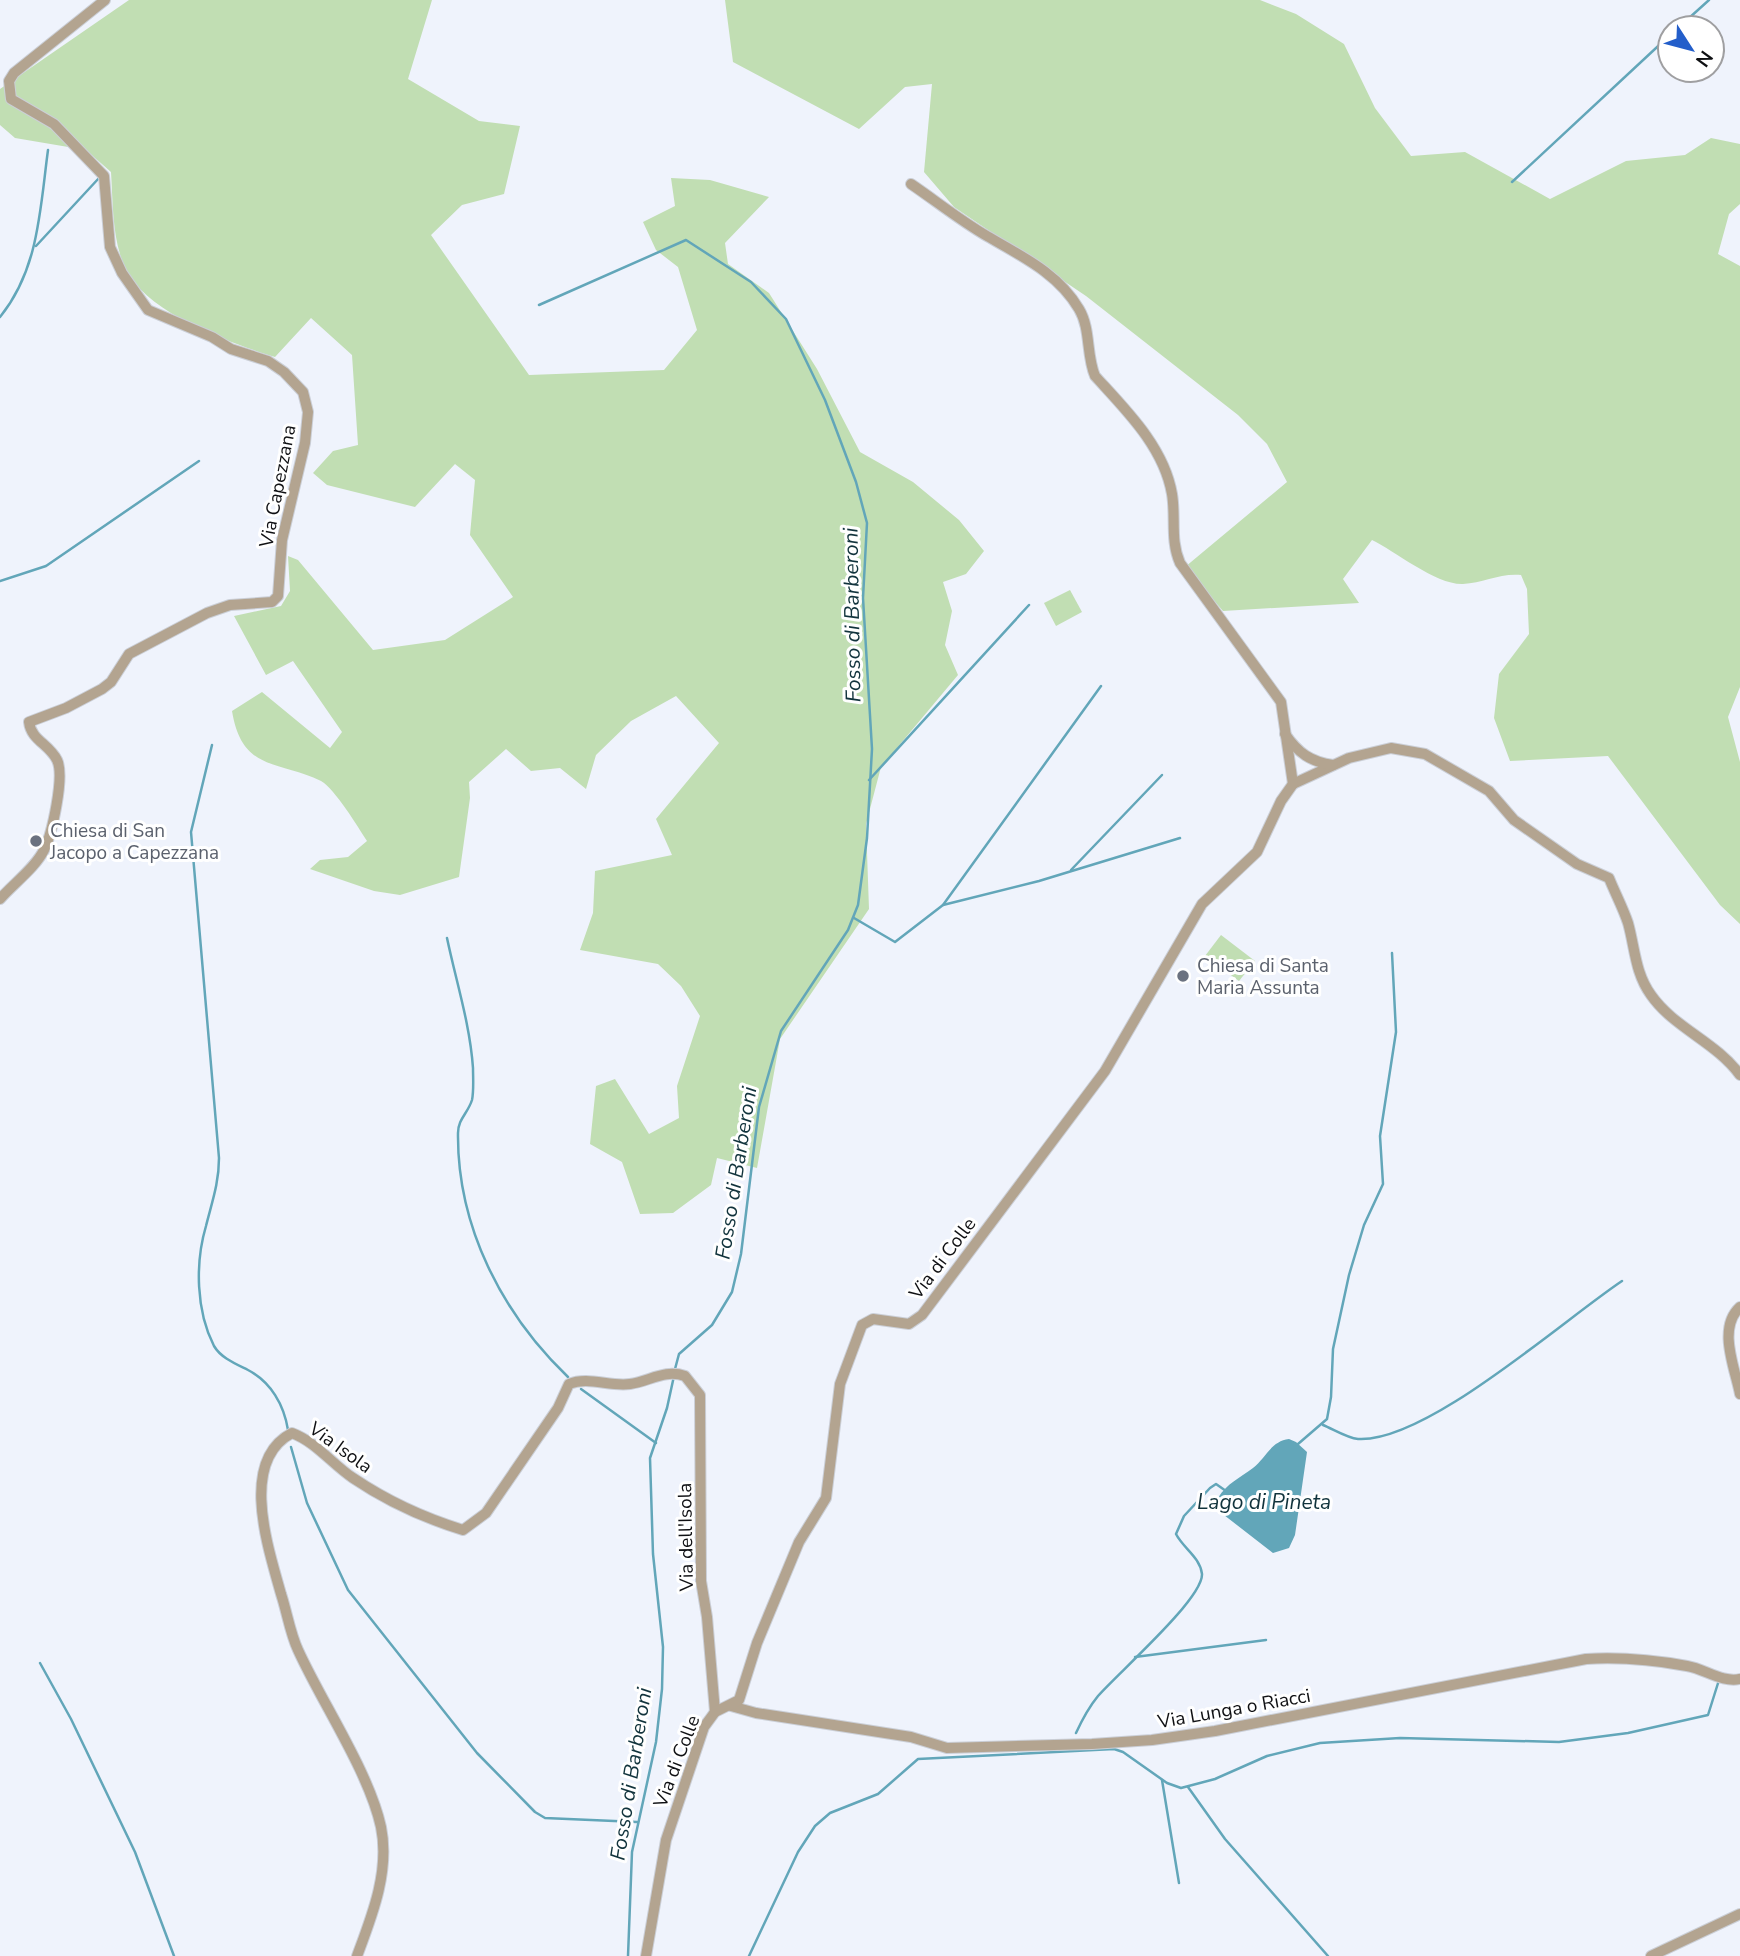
<svg xmlns="http://www.w3.org/2000/svg" width="1740" height="1956" font-family="'Nunito Sans',sans-serif">
<style>
.green{fill:#c1deb3}
.water{fill:#62a6b9}
.lines{fill:none;stroke-linecap:round;stroke-linejoin:round}
.stream{stroke:#62a6b9;stroke-width:2.5}
.minor-casing{stroke:#cbcfd7;stroke-width:12}
.minor{stroke:#b3a490;stroke-width:10}
.worship-dot{fill:#6b7280;stroke:#fff;stroke-width:2.5}
.labels{text-anchor:middle;stroke-width:6;stroke-linejoin:round;paint-order:stroke}
.street-label{font-size:19px;fill:#0f1013;stroke:#fff}
.worship-label{font-size:19px;fill:#5b616d;stroke:#fff;text-anchor:start}
.water-label{font-size:21px;font-style:italic;fill:#11333c;stroke:#fff}
</style>
<rect width="100%" height="100%" fill="#eff3fc"/>
<g class="green">
<path d="M 129,0 L 432,0 L 408,79 L 479,121 L 520,126 L 504,194 L 462,205 L 431,235 L 529,375 L 664,370 L 697,330 L 678,267 L 656,250 L 643,222 L 675,206 L 671,178 L 710,180 L 769,197 L 725,243 L 728,264 L 769,293 L 817,369 L 860,452 L 913,482 L 959,520 L 984,551 L 966,574 L 943,582 L 952,611 L 945,645 L 958,675 L 881,767 L 866,824 L 869,909 L 780,1039 L 757,1168 L 717,1158 L 711,1185 L 673,1213 L 640,1214 L 622,1162 L 590,1144 L 596,1086 L 615,1079 L 649,1134 L 679,1118 L 677,1086 L 700,1016 L 681,986 L 658,964 L 580,950 L 593,913 L 595,871 L 672,855 L 656,819 L 719,743 L 676,696 L 631,721 L 596,755 L 586,789 L 560,768 L 531,771 L 506,749 L 469,782 L 470,798 L 459,877 L 400,895 L 374,891 L 310,869 L 320,860 L 348,857 L 367,841 C 358,827 335,789 321,781 C 278,760 242,772 232,711 L 262,692 L 330,748 L 342,732 L 293,661 L 266,675 L 234,616 L 281,606 L 290,591 L 288,556 L 298,560 L 373,650 L 445,640 L 513,597 L 470,535 L 475,480 L 455,464 L 415,507 L 327,485 L 313,473 L 333,451 L 358,445 L 352,355 L 311,318 L 275,357 C 230,343 146,313 125,268 C 112,239 113,203 111,172 L 86,150 L 15,138 L 0,125 L 0,89 Z"/>
<path d="M 725,0 L 1260,0 L 1296,14 L 1344,44 L 1375,108 L 1411,156 L 1465,152 L 1550,199 L 1626,161 L 1685,155 L 1711,138 L 1740,144 L 1740,204 L 1729,214 L 1718,254 L 1740,266 L 1740,687 L 1728,717 L 1740,762 L 1740,924 L 1720,905 L 1608,756 L 1510,761 L 1494,718 L 1499,674 L 1529,634 L 1527,589 L 1521,575 C 1500,573 1483,583 1463,584 C 1436,585 1395,551 1372,540 L 1343,579 L 1359,603 L 1223,611 L 1185,567 L 1287,482 L 1267,444 L 1238,415 L 1086,296 L 954,207 L 924,172 L 932,84 L 905,87 L 859,129 L 733,62 Z"/>
<path d="M 1070,590 L 1082,612 L 1056,626 L 1044,603 Z"/>
<path d="M 1221,935 L 1255,961 L 1239,981 L 1205,956 Z"/>
</g>
<path class="water" d="M 1289,1439 L 1296,1442 L 1307,1452 L 1295,1535 L 1289,1548 L 1273,1553 L 1224,1515 L 1218,1498 C 1227,1483 1240,1478 1253,1468 C 1266,1458 1271,1441 1289,1439 Z"/>
<g class="lines">
<g class="stream">
<path d="M 1678,28 L 1709,0"/>
<path d="M 1512,182 L 1670,35"/>
<path d="M 36,246 L 99,178"/>
<path d="M 539,305 L 686,240 L 751,282 L 786,319 L 825,400 L 856,482 L 867,523 L 863,598 L 872,749 L 867,838 L 858,905 L 848,930 L 781,1031 L 759,1107 L 741,1254 L 732,1292 L 712,1325 L 679,1354 L 675,1369"/>
<path d="M 0,317 C 39,269 40,209 48,150"/>
<path d="M 0,581 L 46,566 L 199,461"/>
<path d="M 212,745 L 191,832 L 219,1158 C 219,1183 212,1202 206,1226 C 195,1263 196,1311 214,1346 C 221,1358 236,1364 248,1370 C 271,1382 284,1405 288,1430"/>
<path d="M 869,780 L 1029,605"/>
<path d="M 1071,870 L 1162,775"/>
<path d="M 943,905 L 1039,881 L 1180,838"/>
<path d="M 854,918 L 895,942 L 943,905 L 1101,686"/>
<path d="M 447,938 C 456,981 470,1024 473,1068 C 473,1078 474,1090 472,1100 C 468,1113 458,1119 458,1133 C 457,1226 502,1314 568,1377"/>
<path d="M 581,1389 L 656,1443"/>
<path d="M 1323,1425 C 1333,1429 1347,1438 1358,1439 C 1426,1443 1562,1321 1622,1281"/>
<path d="M 1298,1444 L 1327,1419 L 1331,1397 L 1333,1349 L 1349,1275 L 1364,1225 L 1383,1184 L 1380,1136 L 1396,1032 L 1392,953"/>
<path d="M 291,1447 L 307,1503 L 348,1590 L 477,1753 L 535,1812 L 545,1818 L 637,1822"/>
<path d="M 1135,1657 L 1266,1640"/>
<path d="M 40,1663 L 71,1719 L 135,1852 L 174,1956"/>
<path d="M 1076,1733 C 1082,1720 1089,1707 1098,1696 C 1118,1673 1203,1599 1202,1574 C 1200,1557 1183,1548 1176,1534 L 1184,1516 L 1210,1488 L 1216,1484 L 1226,1491"/>
<path d="M 1162,1780 L 1179,1883"/>
<path d="M 1188,1787 L 1225,1839 L 1328,1956"/>
<path d="M 628,1956 L 632,1852 L 656,1742 L 662,1689 L 663,1647 L 653,1554 L 650,1458 L 667,1408 L 674,1376"/>
<path d="M 749,1956 L 798,1852 L 815,1826 L 830,1813 L 878,1794 L 918,1759 L 1114,1749 L 1123,1752 L 1167,1783 L 1181,1788 L 1215,1779 L 1267,1756 L 1320,1743 L 1400,1738 L 1559,1742 L 1628,1733 L 1708,1715 L 1719,1680"/>
</g>
<defs>
<g id="minor">
<path d="M 911,184 C 936,201 961,221 987,236 C 1021,256 1058,273 1079,309 C 1091,329 1086,355 1095,376 C 1126,410 1164,447 1172,494 C 1176,518 1170,540 1180,563 L 1281,702 L 1293,784 L 1349,758 L 1391,748 L 1425,754 L 1489,791 L 1514,820 L 1577,864 L 1609,878 C 1615,893 1623,908 1628,923 C 1635,948 1635,973 1651,995 C 1674,1028 1716,1042 1740,1075"/>
<path d="M 1285,734 C 1298,753 1311,762 1333,765"/>
<path d="M 0,899 C 13,884 35,868 44,850 C 52,834 65,776 57,760 C 49,744 31,740 29,722 L 66,708 L 102,689 L 111,682 L 129,654 L 207,613 L 230,605 L 272,602 L 278,596 L 282,540 L 305,443 L 308,412 L 303,392 L 284,372 L 268,361 L 231,349 L 212,337 L 148,310 L 122,273 L 110,247 L 104,176 L 54,124 L 11,99 L 9,81 L 14,73 L 105,0"/>
<path d="M 1740,1307 C 1717,1328 1735,1368 1740,1394"/>
<path d="M 731,1706 L 756,1713 L 911,1737 L 947,1748 L 1092,1744 L 1152,1740 L 1215,1731 L 1586,1659 C 1619,1657 1654,1660 1687,1666 C 1705,1669 1722,1683 1740,1679"/>
<path d="M 357,1956 C 372,1916 390,1871 381,1827 C 369,1772 322,1703 298,1650 C 290,1633 287,1612 281,1594 C 269,1550 238,1461 292,1433 C 316,1442 332,1464 353,1478 C 387,1501 424,1518 463,1530 L 486,1513 L 558,1408 L 569,1384 C 588,1376 610,1387 630,1384 C 650,1381 665,1369 685,1376 L 700,1395 L 701,1581 L 707,1617 L 715,1712"/>
<path d="M 646,1956 L 666,1840 L 704,1727 L 715,1712 L 739,1700 L 757,1643 L 799,1542 L 826,1498 L 840,1384 L 862,1325 L 873,1319 L 909,1324 L 922,1315 L 1105,1071 L 1202,904 L 1257,852 L 1281,801 L 1293,784"/>
<path d="M 1651,1956 L 1740,1914"/>
</g>
</defs>
<use href="#minor" class="minor-casing"/>
<use href="#minor" class="minor"/>
</g>
<g class="worship-dot">
<circle cx="36" cy="841" r="7"/>
<circle cx="1183" cy="976" r="7"/>
</g>
<g class="labels">
<g class="street-label">
<text transform="translate(277 486) rotate(-79)" y="7">Via Capezzana</text>
<text transform="translate(942 1258) rotate(-53)" y="7">Via di Colle</text>
<text transform="translate(341 1447) rotate(36)" y="7">Via Isola</text>
<text transform="translate(685 1537) rotate(-91)" y="7">Via dell'Isola</text>
<text transform="translate(1234 1708) rotate(-10)" y="7">Via Lunga o Riacci</text>
<text transform="translate(676 1761) rotate(-69)" y="7">Via di Colle</text>
</g>
<g class="worship-label">
<text x="50" y="837">Chiesa di San<tspan x="50" dy="22">Jacopo a Capezzana</tspan></text>
<text x="1197" y="972">Chiesa di Santa<tspan x="1197" dy="22">Maria Assunta</tspan></text>
</g>
<g class="water-label">
<text transform="translate(852 615) rotate(-91)" y="7">Fosso di Barberoni</text>
<text transform="translate(736 1173) rotate(-81)" y="7">Fosso di Barberoni</text>
<text x="1264" y="1509">Lago di Pineta</text>
<text transform="translate(631 1774) rotate(-81)" y="7">Fosso di Barberoni</text>
</g>
</g>
<g transform="translate(1691 49) rotate(126)"><circle r="33" fill="#ffffff" stroke="#9f9fa1" stroke-width="2"/>
<path d="M0-5L12 26L0 18L-12 26Z" fill="#235eca"/>
<text y="-10" font-size="19" font-weight="bold" text-anchor="middle" fill="#0f1013">N</text>
</g>
</svg>
